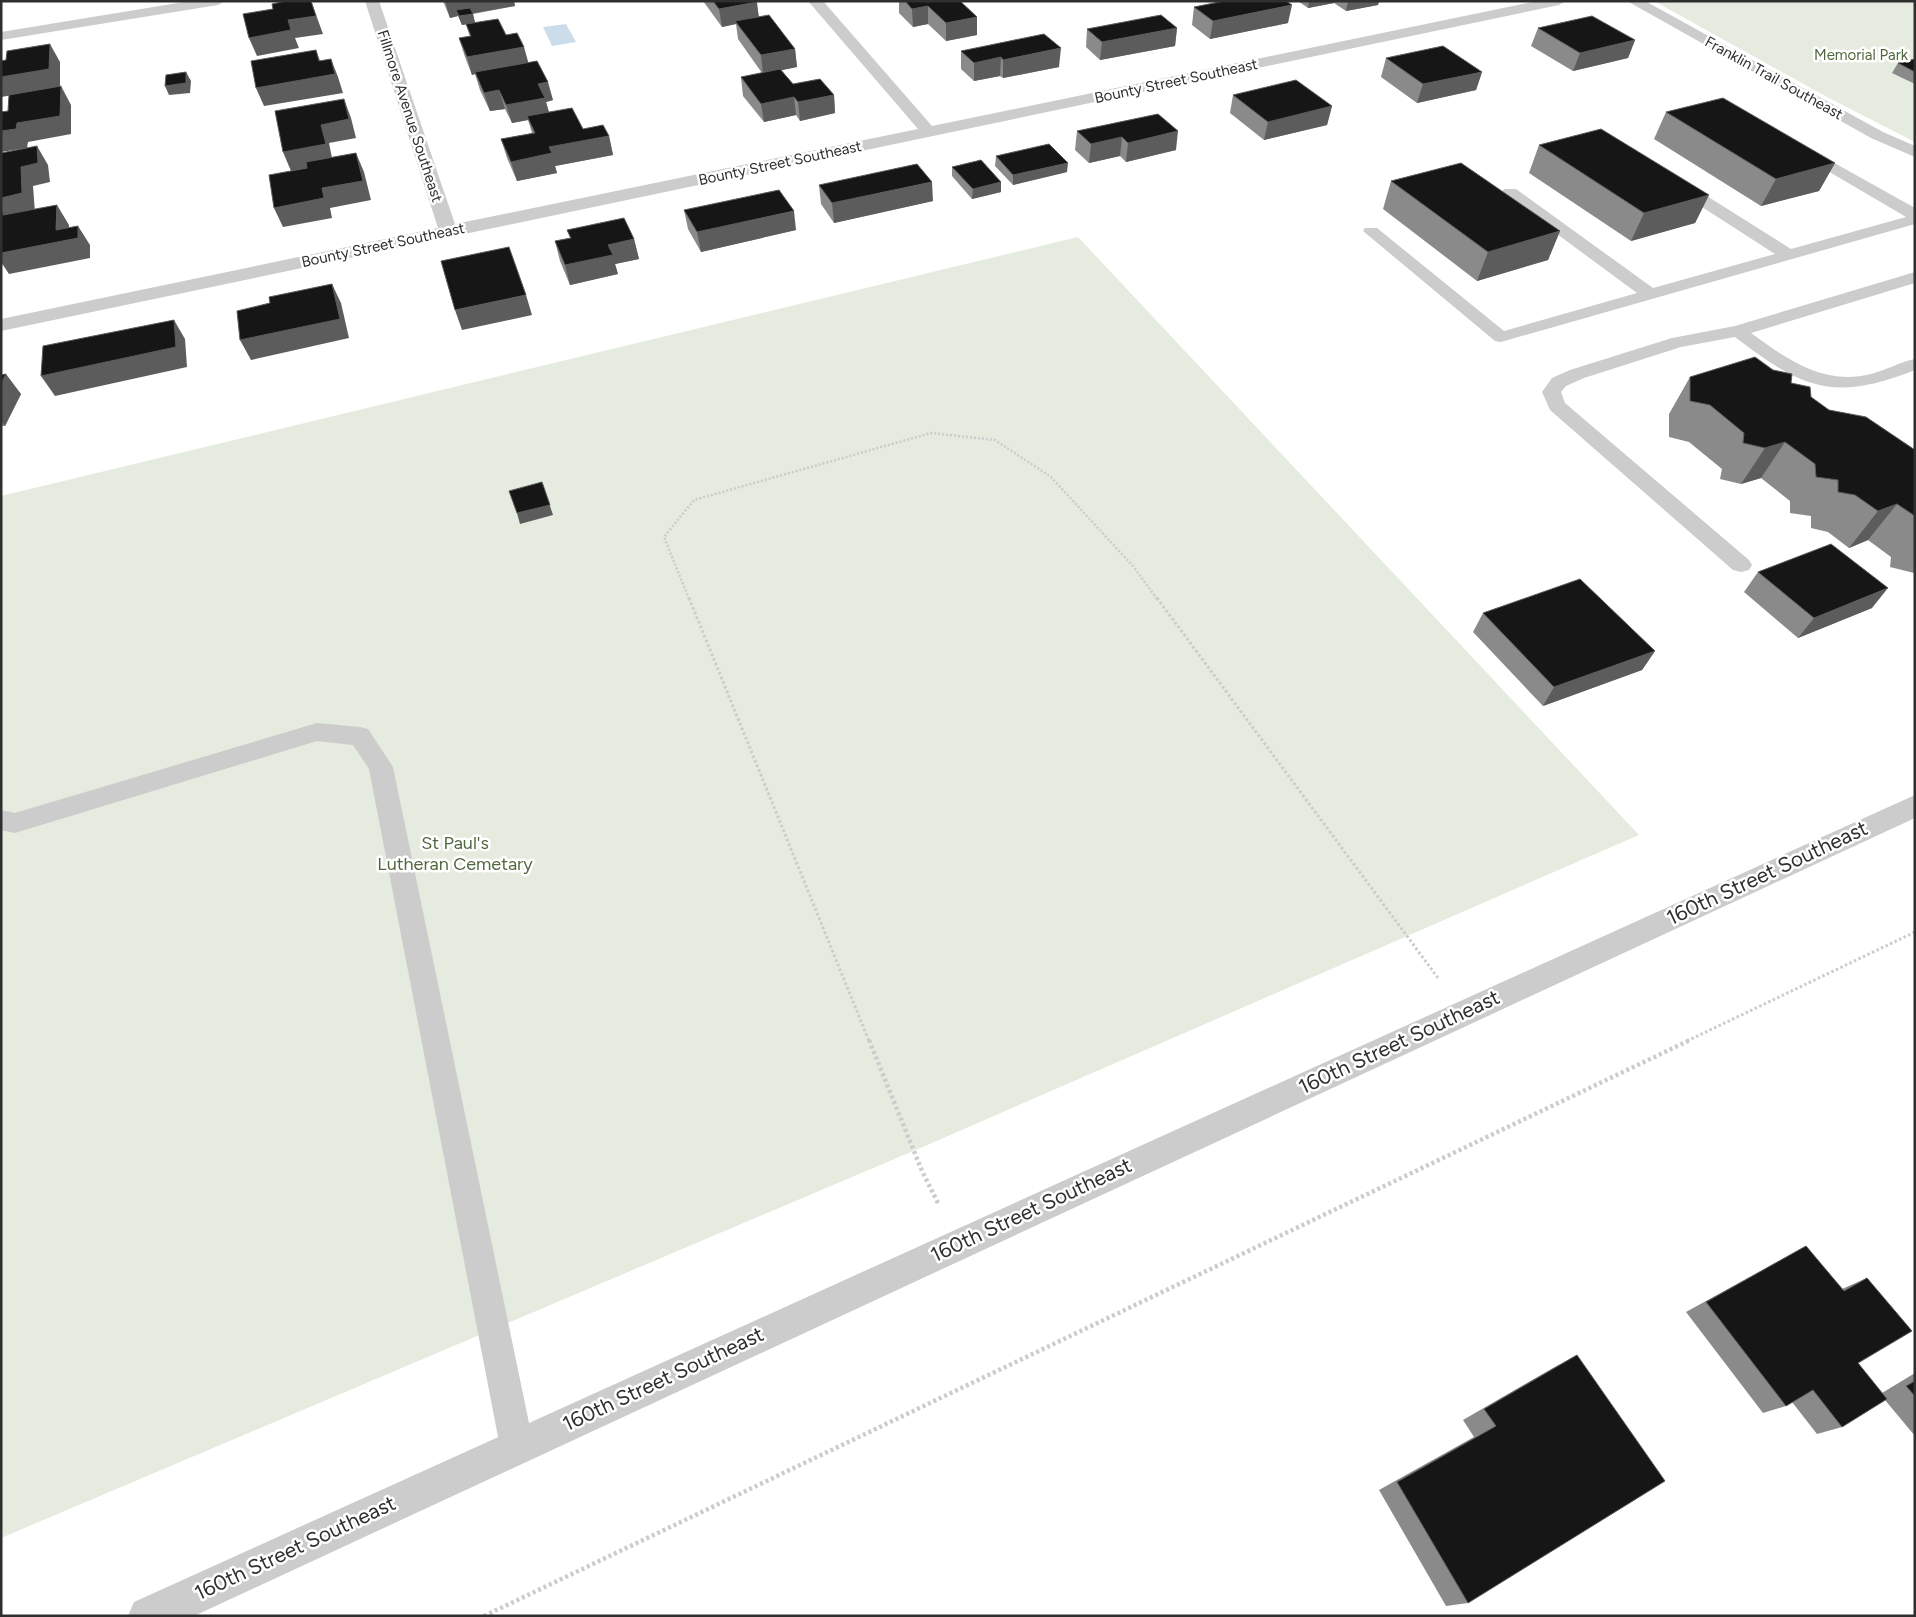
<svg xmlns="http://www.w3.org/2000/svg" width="1916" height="1617" font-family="Figtree,sans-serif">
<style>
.green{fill:#e5ebde}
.water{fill:#cbddea}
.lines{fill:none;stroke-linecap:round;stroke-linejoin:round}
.path-far2{stroke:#ccc;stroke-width:2.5;stroke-dasharray:2 2;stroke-linecap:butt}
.path-far1{stroke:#ccc;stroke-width:3;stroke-dasharray:2.5 2.5;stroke-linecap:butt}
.path{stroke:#ccc;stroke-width:4.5;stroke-dasharray:3 3;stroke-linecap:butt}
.service{fill:#ccc;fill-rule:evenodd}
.minor{fill:#ccc;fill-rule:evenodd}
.tertiary{fill:#ccc;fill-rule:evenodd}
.wall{fill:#8a8a8a}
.shaded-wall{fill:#5c5c5c}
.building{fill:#161616;stroke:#5c5c5c}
.labels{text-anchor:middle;stroke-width:5;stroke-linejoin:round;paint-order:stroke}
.far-park-label{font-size:15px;fill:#51683f;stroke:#fff}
.far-street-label{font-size:15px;fill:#2f2f2f;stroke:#fff}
.park-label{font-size:18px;fill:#51683f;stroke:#fff}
.near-street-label{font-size:21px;fill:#2f2f2f;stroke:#fff}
</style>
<rect width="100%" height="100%" fill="#fff"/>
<g class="green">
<path d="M 1654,1 L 1915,1 L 1915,142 L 1827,97 Z"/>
<path d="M 1078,237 L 1639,835 L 925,1146 L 1,1538 L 1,496 Z"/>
</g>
<path class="water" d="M 566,24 L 576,42 L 552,46 L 543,27 Z"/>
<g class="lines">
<path class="path-far2" d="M 689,599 L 664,537 L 694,500 L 931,433 L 995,440 L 1051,477 L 1133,566 L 1157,599"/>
<g class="path-far1">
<path d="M 689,598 L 869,1041"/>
<path d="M 1157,598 L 1438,978"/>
<path d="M 1687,1041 L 1915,932"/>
</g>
<g class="path">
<path d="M 869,1040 L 922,1171 L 939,1205"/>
<path d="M 484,1616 L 1690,1040"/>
</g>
<g class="service">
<path d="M 1804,146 L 1915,208 L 1915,224 L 1501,342 L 1495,341 L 1363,231 L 1365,228 L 1377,228 L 1504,331 L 1637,293 L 1504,195 L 1502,192 L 1504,189 L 1516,189 L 1653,288 L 1775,254 L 1671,187 L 1669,184 L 1671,181 L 1683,181 L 1791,249 L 1906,217 L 1799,154 L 1796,151 L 1799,148 Z"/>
<path d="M 1915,272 L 1915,283 L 1751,333 C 1787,359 1823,386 1871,374 C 1886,370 1900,362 1915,359 L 1915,370 C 1832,403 1802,388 1735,337 L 1681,347 L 1584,378 L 1566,386 L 1561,392 L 1565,403 L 1749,560 L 1752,565 L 1749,570 L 1741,572 L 1733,570 L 1550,410 L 1542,392 L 1552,378 L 1570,370 L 1672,338 L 1735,326 Z"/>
<path d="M 317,723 L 360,727 L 368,729 L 393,767 L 534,1447 L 529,1459 L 517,1464 L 505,1459 L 500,1447 L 369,769 L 353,745 L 317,741 L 15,833 L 1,830 L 1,810 L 15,813 Z"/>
</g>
<g class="minor">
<path d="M 190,1 L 225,1 L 218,5 L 1,40 L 1,32 Z"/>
<path d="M 365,1 L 379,1 L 455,224 L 918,129 L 808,1 L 823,1 L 932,126 L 1537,1 L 1566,1 L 1559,5 L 1,331 L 1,319 L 438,228 Z"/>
</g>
<g class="tertiary">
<path d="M 1627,1 L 1645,1 L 1883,132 L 1915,146 L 1915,157 L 1871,138 Z"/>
<path d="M 1915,795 L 1915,818 L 194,1616 L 128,1616 L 134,1602 Z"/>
</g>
</g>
<g class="wall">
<path d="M 443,1 L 514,1 L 515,6 L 473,14 L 475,22 L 506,35 L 528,62 L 553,100 L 546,102 L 549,112 L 583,129 L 609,136 L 613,155 L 555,166 L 557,173 L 517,181 L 507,158 L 501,139 L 532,133 L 528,120 L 512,123 L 505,109 L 490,111 L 480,90 L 475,74 L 472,75 L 465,57 L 459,38 L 470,37 L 466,24 L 462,25 L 458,16 L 450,18 Z"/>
<path d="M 703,1 L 756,1 L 759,17 L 795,49 L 797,67 L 781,70 L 793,84 L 834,95 L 835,113 L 800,121 L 796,115 L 764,122 L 743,96 L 741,77 L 762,73 L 738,39 L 736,24 L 722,27 Z"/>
<path d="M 899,1 L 960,1 L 977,17 L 977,35 L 946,41 L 928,24 L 913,27 L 899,13 Z"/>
<path d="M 1298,1 L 1379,1 L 1378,5 L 1346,11 L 1334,3 L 1308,8 Z"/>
<path d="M 1194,7 L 1288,23 L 1210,39 L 1192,25 Z"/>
<path d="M 1177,28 L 1175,46 L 1100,60 L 1086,47 L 1087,29 Z"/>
<path d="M 1538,28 L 1635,40 L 1628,58 L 1573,71 L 1531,46 Z"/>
<path d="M 961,51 L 1059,67 L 1003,78 L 1000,76 L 974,81 L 961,69 Z"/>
<path d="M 1386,58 L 1482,72 L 1476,90 L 1417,103 L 1381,77 Z"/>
<path d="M 1915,59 L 1915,84 L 1892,73 L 1898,63 Z"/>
<path d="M 1233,95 L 1332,106 L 1327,125 L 1264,140 L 1230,113 Z"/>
<path d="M 1666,112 L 1835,163 L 1819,191 L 1761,206 L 1654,139 Z"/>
<path d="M 1158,114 L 1176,150 L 1126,162 L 1120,156 L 1089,163 L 1075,150 L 1077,131 Z"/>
<path d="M 1539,145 L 1709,195 L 1695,223 L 1631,241 L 1529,173 Z"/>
<path d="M 996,156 L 1067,172 L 1013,185 L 995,166 Z"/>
<path d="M 952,167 L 1001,182 L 1001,192 L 972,199 L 952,176 Z"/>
<path d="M 1391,181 L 1560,231 L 1548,260 L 1477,281 L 1383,209 Z"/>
<path d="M 819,185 L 933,201 L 834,223 L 821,204 Z"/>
<path d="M 684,210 L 796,230 L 701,252 L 688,229 Z"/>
<path d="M 567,230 L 634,239 L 639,259 L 615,264 L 618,274 L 570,285 L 560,261 L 555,241 L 570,238 Z"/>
<path d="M 1,375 L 21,394 L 5,426 L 1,426 Z"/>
<path d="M 1690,377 L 1791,383 L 1829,410 L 1915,450 L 1915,585 L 1914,573 L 1890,567 L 1891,557 L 1868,540 L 1849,548 L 1828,532 L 1811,528 L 1811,516 L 1790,513 L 1790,501 L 1761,478 L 1741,484 L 1720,479 L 1722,469 L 1689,442 L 1669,437 L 1669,414 Z"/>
<path d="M 1758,572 L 1872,608 L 1798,638 L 1744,592 Z"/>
<path d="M 1483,613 L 1655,651 L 1642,670 L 1543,706 L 1473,632 Z"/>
<path d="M 1806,1246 L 1842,1289 L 1867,1278 L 1858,1363 L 1882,1393 L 1915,1373 L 1915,1436 L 1885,1400 L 1842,1427 L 1817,1434 L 1792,1402 L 1786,1406 L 1763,1413 L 1686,1312 Z"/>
<path d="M 1577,1355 L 1468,1603 L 1446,1606 L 1379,1490 L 1474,1437 L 1463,1420 L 1553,1368 Z"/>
</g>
<g class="shaded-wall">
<path d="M 311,1 L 323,34 L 295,38 L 299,48 L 257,56 L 249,38 L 288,20 Z"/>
<path d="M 445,1 L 514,1 L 515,6 L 469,14 L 473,14 L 475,23 L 462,25 L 456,10 L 458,16 L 450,18 Z"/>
<path d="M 1309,1 L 1335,1 L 1334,3 L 1308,8 Z"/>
<path d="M 1348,1 L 1379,1 L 1378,5 L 1346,11 Z"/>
<path d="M 757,2 L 759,20 L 735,21 L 736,24 L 722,27 L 719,9 Z"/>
<path d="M 1292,5 L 1288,23 L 1210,39 L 1213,21 Z"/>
<path d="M 928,6 L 928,24 L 913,27 L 912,9 Z"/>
<path d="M 977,17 L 977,35 L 946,41 L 946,23 Z"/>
<path d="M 1177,28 L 1175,46 L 1100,60 L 1102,42 Z"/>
<path d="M 1635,40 L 1628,58 L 1573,71 L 1580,53 Z"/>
<path d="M 50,44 L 60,62 L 60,87 L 1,97 L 1,77 Z"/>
<path d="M 524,47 L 529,65 L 475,72 L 475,74 L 472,75 L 467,57 Z"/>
<path d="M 1061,48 L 1059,67 L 1003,78 L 1003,60 Z"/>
<path d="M 795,49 L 797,67 L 763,74 L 761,55 Z"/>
<path d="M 316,50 L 323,69 L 331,59 L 338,77 L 343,93 L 264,106 L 256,88 L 319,61 Z"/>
<path d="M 1001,57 L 1000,76 L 974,81 L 974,63 Z"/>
<path d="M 186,72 L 191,81 L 190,93 L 169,95 L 165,86 Z"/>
<path d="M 1482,72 L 1476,90 L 1417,103 L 1423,84 Z"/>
<path d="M 548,82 L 553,100 L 546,102 L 550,116 L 527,116 L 528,120 L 512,123 L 506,105 L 538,84 Z"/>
<path d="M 61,86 L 71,105 L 71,134 L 28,142 L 27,148 L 1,152 L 1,131 L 17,123 Z"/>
<path d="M 499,90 L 505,109 L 490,111 L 484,93 Z"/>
<path d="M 834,95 L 835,113 L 800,121 L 798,102 Z"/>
<path d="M 794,97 L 796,115 L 764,122 L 761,104 Z"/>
<path d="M 344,99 L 351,118 L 356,138 L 329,143 L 333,163 L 291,171 L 283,152 L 321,125 Z"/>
<path d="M 1332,106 L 1327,125 L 1264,140 L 1268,122 Z"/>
<path d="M 1178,131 L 1176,150 L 1126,162 L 1128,143 Z"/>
<path d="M 609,136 L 613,155 L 555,166 L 557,173 L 517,181 L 511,162 L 549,147 Z"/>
<path d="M 1122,137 L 1120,156 L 1089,163 L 1091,144 Z"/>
<path d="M 37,146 L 48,165 L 50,182 L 33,186 L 35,213 L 1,220 L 1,198 L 21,167 Z"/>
<path d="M 356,153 L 364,172 L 371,200 L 330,208 L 332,218 L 283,227 L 274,208 L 322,188 Z"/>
<path d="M 1068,163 L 1067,172 L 1013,185 L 1013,175 Z"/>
<path d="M 1835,163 L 1819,191 L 1761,206 L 1776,179 Z"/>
<path d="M 932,182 L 933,201 L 834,223 L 832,203 Z"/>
<path d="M 1001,182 L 1001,192 L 972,199 L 973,189 Z"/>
<path d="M 1709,195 L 1695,223 L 1631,241 L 1644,213 Z"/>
<path d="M 57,205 L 69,225 L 68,240 L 78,226 L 90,245 L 90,258 L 9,274 L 1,262 L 1,246 L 56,230 Z"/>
<path d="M 794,211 L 796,230 L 701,252 L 697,232 Z"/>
<path d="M 1560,231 L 1548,260 L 1477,281 L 1488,252 Z"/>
<path d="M 634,239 L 639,259 L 615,264 L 618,274 L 570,285 L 565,265 L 608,245 Z"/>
<path d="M 332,284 L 341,303 L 349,338 L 251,360 L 240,340 Z"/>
<path d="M 526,295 L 532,315 L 462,330 L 455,310 Z"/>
<path d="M 174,320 L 185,339 L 187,367 L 55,396 L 41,376 Z"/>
<path d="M 6,374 L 21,394 L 5,426 L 1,421 L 1,384 Z"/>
<path d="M 1785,442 L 1761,478 L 1741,484 L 1765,448 Z"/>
<path d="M 542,482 L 553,515 L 520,524 L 517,513 Z"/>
<path d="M 1897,504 L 1868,540 L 1849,548 L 1878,511 Z"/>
<path d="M 1888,588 L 1872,608 L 1798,638 L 1814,618 Z"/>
<path d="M 1655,651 L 1642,670 L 1543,706 L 1554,687 Z"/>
</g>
<g class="building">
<path d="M 286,1 L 311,1 L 316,16 L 288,20 L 291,30 L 249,38 L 243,14 L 273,9 L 272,4 Z"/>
<path d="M 713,1 L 756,1 L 757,2 L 719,9 Z"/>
<path d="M 905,1 L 960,1 L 977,17 L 946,23 L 928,6 L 912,9 Z"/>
<path d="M 1224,1 L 1286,1 L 1292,5 L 1213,21 L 1194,7 Z"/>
<path d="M 470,8 L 473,14 L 459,16 L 456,10 Z"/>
<path d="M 769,15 L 795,49 L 761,55 L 735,21 Z"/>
<path d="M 1161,15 L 1177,28 L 1102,42 L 1087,29 Z"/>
<path d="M 1592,16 L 1635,40 L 1580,53 L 1538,28 Z"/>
<path d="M 498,19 L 506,35 L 517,33 L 524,47 L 467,57 L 459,38 L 471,36 L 466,24 Z"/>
<path d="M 1044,34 L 1061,48 L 1003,60 L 1001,57 L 974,63 L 961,51 Z"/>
<path d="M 50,44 L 49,69 L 1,77 L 1,61 L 6,60 L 7,51 Z"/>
<path d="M 1443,46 L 1482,72 L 1423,84 L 1386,58 Z"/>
<path d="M 316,50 L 319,61 L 331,59 L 335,74 L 256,88 L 251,61 Z"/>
<path d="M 1915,59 L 1915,72 L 1898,63 Z"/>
<path d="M 537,61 L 548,82 L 538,84 L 545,98 L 506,105 L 499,90 L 484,93 L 475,72 Z"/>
<path d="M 780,69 L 793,84 L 820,79 L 834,95 L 798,102 L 794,97 L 761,104 L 741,77 Z"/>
<path d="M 186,72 L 186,83 L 165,86 L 166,75 Z"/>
<path d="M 1296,80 L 1332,106 L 1268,122 L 1233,95 Z"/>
<path d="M 61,86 L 60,116 L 17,123 L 16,129 L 1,131 L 1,112 L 8,111 L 9,95 Z"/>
<path d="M 1723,98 L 1835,163 L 1776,179 L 1666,112 Z"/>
<path d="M 344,99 L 349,119 L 321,125 L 326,144 L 283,152 L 275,111 Z"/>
<path d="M 572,108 L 583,129 L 603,125 L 609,136 L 549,147 L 552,153 L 511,162 L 501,139 L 535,133 L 527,116 Z"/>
<path d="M 1158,114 L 1178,131 L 1128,143 L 1122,137 L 1091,144 L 1077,131 Z"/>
<path d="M 1601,129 L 1709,195 L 1644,213 L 1539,145 Z"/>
<path d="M 1049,144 L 1068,163 L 1013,175 L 996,156 Z"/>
<path d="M 37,146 L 38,163 L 21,167 L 22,193 L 1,198 L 1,153 Z"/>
<path d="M 356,153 L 363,181 L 322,188 L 324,198 L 274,208 L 269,175 L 307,168 L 306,162 Z"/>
<path d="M 981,160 L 1001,182 L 973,189 L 952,167 Z"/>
<path d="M 1461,163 L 1560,231 L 1488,252 L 1391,181 Z"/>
<path d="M 917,164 L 932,182 L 832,203 L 819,185 Z"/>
<path d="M 779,190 L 794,211 L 697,232 L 684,210 Z"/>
<path d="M 57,205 L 56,230 L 78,226 L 78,238 L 1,253 L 1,212 L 3,211 L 3,215 Z"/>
<path d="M 624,218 L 634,239 L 608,245 L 613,255 L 565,265 L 555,241 L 571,238 L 567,230 Z"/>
<path d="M 509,247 L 526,295 L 455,310 L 441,261 Z"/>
<path d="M 332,284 L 340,319 L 240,340 L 237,311 L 270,303 L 269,297 Z"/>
<path d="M 174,320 L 176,347 L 41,376 L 43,346 Z"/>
<path d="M 1755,357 L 1773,370 L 1792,374 L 1791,383 L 1810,387 L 1811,397 L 1829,410 L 1866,417 L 1915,450 L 1915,516 L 1897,504 L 1878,511 L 1855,495 L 1838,492 L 1838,480 L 1816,477 L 1815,464 L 1785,442 L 1765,448 L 1743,443 L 1744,433 L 1710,405 L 1690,401 L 1690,377 Z"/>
<path d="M 6,374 L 1,384 L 1,375 Z"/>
<path d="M 542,482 L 550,505 L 517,513 L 509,491 Z"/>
<path d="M 1831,544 L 1888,588 L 1814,618 L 1758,572 Z"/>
<path d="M 1580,579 L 1655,651 L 1554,687 L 1483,613 Z"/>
<path d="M 1806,1246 L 1844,1291 L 1867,1278 L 1912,1331 L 1858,1363 L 1887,1399 L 1842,1427 L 1813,1390 L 1786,1406 L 1706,1302 Z"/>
<path d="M 1577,1355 L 1665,1481 L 1468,1603 L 1397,1482 L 1496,1426 L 1484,1409 Z"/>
<path d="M 1915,1381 L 1915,1396 L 1906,1386 Z"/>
</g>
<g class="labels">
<g class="far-park-label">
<text x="1861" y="60">Memorial Park</text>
</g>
<g class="far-street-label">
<text transform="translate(1774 78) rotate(29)" y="5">Franklin Trail Southeast</text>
<text transform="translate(1176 81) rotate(-12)" y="5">Bounty Street Southeast</text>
<text transform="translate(410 116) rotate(72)" y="5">Fillmore Avenue Southeast</text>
<text transform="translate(780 163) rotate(-12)" y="5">Bounty Street Southeast</text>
<text transform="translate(383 245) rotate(-12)" y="5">Bounty Street Southeast</text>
</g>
<g class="park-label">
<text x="455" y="849">St Paul's<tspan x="455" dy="21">Lutheran Cemetary</tspan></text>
</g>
<g class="near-street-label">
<text transform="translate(1767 873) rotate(-25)" y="7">160th Street Southeast</text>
<text transform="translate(1399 1042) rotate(-25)" y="7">160th Street Southeast</text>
<text transform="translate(1031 1210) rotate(-25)" y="7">160th Street Southeast</text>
<text transform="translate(663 1379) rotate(-25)" y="7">160th Street Southeast</text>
<text transform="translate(295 1548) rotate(-25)" y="7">160th Street Southeast</text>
</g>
</g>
<rect width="1916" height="1617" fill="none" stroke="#2f2f2f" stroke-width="5"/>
</svg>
